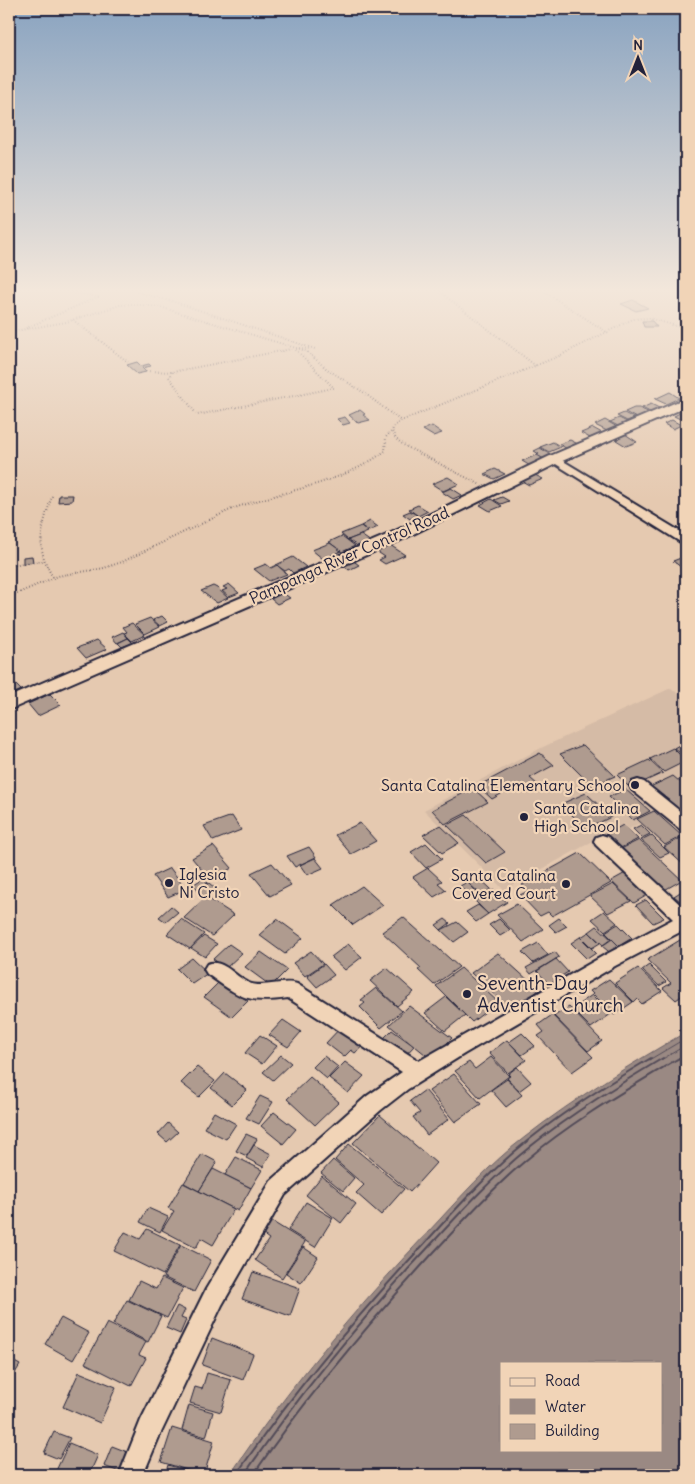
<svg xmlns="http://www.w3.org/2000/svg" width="695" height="1484" font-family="Delius,sans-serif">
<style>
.built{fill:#d5bba6}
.water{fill:#9a8983;stroke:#6a6066;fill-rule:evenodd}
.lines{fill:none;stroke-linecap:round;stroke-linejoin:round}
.shore-far1{stroke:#524b58;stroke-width:1}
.shore{stroke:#524b58;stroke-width:2}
.building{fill:#af9b8f;stroke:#22223b}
.minor-casing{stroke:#22223b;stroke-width:4}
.major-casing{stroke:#22223b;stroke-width:4}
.path{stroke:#22223b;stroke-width:2;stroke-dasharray:0.5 2.5;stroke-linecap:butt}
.minor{fill:#f1d4b7;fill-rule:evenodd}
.major{fill:#f1d4b7;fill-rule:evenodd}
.poi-dot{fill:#22223b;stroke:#f1d4b7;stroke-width:2}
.labels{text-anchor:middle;stroke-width:4.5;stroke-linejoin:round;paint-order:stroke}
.street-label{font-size:16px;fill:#22223b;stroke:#f1d4b7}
.poi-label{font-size:16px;fill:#22223b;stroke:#f1d4b7;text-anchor:end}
.near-poi-label{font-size:19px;fill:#22223b;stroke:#f1d4b7;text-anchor:start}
</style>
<rect width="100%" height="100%" fill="#e5c9b0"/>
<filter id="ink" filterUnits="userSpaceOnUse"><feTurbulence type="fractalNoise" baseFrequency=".02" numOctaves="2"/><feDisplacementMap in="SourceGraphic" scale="10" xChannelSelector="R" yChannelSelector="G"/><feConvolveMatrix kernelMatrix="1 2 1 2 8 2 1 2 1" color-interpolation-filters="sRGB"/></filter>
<g filter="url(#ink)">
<path class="built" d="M 671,688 L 686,700 L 686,842 L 681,837 L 664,846 L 640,823 L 629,829 L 624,824 L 504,890 L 424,810 L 543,747 Z"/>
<path class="water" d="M 686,1032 L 686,1475 L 230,1475 C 288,1388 356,1308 428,1232 C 458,1200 489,1164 525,1137 C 575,1098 631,1064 686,1032 ZM 501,1363 L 661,1363 L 661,1450 L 501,1450 Z"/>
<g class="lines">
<g class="shore-far1">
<path d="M 649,1060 L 686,1038"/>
<path d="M 661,1060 L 686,1045"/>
<path d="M 677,1060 L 686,1054"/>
</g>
<g class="shore">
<path d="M 236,1475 C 292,1393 356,1317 424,1244 C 453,1212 482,1180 514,1152 C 556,1116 604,1086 651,1058"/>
<path d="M 244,1475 C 298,1396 359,1322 424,1252 C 458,1215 492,1177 531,1146 C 572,1113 618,1085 663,1058"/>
<path d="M 253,1475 C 307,1396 369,1323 434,1252 C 463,1221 492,1189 525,1161 C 572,1121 626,1090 679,1058"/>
</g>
</g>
<g class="building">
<path d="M 633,300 L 648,308 L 636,311 L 621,304 Z"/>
<path d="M 642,321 L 652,321 L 657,327 L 644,327 Z"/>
<path d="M 137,362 L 141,366 L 149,364 L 151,366 L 142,368 L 146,372 L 137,374 L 127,365 Z"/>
<path d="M 670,392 L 679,398 L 666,404 L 655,399 Z"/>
<path d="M 651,404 L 661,409 L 652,413 L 642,408 Z"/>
<path d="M 634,408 L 639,408 L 648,412 L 644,414 L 649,417 L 640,420 L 625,412 Z"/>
<path d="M 360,410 L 365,414 L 363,415 L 370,420 L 358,423 L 349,415 Z"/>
<path d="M 686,410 L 686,422 L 674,416 Z"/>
<path d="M 624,413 L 634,418 L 627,421 L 617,416 Z"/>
<path d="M 345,417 L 350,423 L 343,425 L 337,419 Z"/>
<path d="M 619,418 L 631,424 L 622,428 L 610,422 Z"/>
<path d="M 605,420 L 619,428 L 609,432 L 595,425 Z"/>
<path d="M 672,420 L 681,425 L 673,429 L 664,424 Z"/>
<path d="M 432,426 L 442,433 L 433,436 L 423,430 Z"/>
<path d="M 593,428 L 602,433 L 590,438 L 581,433 Z"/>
<path d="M 625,434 L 637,442 L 626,446 L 616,440 L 619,439 L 616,438 Z"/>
<path d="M 570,440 L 580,445 L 569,450 L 559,444 Z"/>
<path d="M 553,442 L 561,447 L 549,452 L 540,447 Z"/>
<path d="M 540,448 L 552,455 L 544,459 L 536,455 L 539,454 L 534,451 Z"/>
<path d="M 537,455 L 547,461 L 532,467 L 522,461 Z"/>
<path d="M 495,469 L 505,474 L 494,479 L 484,474 Z"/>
<path d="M 533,474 L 543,479 L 529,485 L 520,480 Z"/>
<path d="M 448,477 L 459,484 L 443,491 L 432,484 Z"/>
<path d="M 451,488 L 462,495 L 453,499 L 442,492 Z"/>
<path d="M 59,495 L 73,495 L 72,501 L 58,502 Z"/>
<path d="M 502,497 L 509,501 L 501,504 L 494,500 Z"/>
<path d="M 491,499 L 502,506 L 490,511 L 480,505 Z"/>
<path d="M 418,505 L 428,511 L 418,516 L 409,509 Z"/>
<path d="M 410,511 L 417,515 L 410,519 L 403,514 Z"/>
<path d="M 370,521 L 378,527 L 369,531 L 361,526 Z"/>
<path d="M 361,526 L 368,532 L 348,540 L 341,534 Z"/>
<path d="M 361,535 L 371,542 L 359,547 L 348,540 Z"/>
<path d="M 342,536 L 355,546 L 342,552 L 329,542 Z"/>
<path d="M 330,543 L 341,551 L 323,559 L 312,550 Z"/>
<path d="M 390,545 L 405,555 L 385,564 L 379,560 L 385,557 L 376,551 Z"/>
<path d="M 32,556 L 33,562 L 23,564 L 23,557 Z"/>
<path d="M 686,556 L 686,571 L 673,561 Z"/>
<path d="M 293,557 L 306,567 L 293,573 L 289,569 L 285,571 L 276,565 Z"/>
<path d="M 351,559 L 359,565 L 349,570 L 341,563 Z"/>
<path d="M 266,564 L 271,568 L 277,565 L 287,574 L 269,581 L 254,569 Z"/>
<path d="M 229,584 L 239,593 L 229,597 L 222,591 L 227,589 L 223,587 Z"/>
<path d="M 213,586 L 217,588 L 228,598 L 217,603 L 201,591 Z"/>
<path d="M 283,593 L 290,598 L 277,604 L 271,599 Z"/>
<path d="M 162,616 L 168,622 L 160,626 L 153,620 Z"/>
<path d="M 150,618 L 160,627 L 145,634 L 135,624 Z"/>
<path d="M 132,623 L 145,635 L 132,641 L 124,633 L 127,632 L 123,627 Z"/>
<path d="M 123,632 L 128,638 L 117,643 L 112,637 Z"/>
<path d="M 128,638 L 133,643 L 122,647 L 118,643 Z"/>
<path d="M 97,640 L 107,649 L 86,658 L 77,648 Z"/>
<path d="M 13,682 L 23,692 L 9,699 L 9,684 Z"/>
<path d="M 50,694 L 61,705 L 38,716 L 28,704 Z"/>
<path d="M 686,741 L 686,758 L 674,748 Z"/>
<path d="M 583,745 L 615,776 L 592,786 L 560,754 Z"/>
<path d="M 673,748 L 686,761 L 664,772 L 650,759 Z"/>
<path d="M 540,753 L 554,765 L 530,778 L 538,785 L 525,793 L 517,785 L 492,799 L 478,786 Z"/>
<path d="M 649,760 L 663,773 L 630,788 L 617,775 Z"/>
<path d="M 673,776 L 686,787 L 686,825 L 646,789 Z"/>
<path d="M 473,788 L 488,802 L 445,824 L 432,810 Z"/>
<path d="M 625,789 L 650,811 L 633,820 L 609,797 Z"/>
<path d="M 586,793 L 611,817 L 586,829 L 561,804 Z"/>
<path d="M 654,811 L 682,836 L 665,845 L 637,819 Z"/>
<path d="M 466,815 L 505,852 L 486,863 L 447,825 Z"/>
<path d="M 232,816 L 241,830 L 213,841 L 204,826 Z"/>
<path d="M 360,823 L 376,841 L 351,854 L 335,835 Z"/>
<path d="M 440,825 L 459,843 L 442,853 L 423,835 Z"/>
<path d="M 623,825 L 638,839 L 619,849 L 605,835 Z"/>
<path d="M 641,825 L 650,834 L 642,838 L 633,829 Z"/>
<path d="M 651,835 L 669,853 L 660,857 L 641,840 Z"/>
<path d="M 681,838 L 686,843 L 686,867 L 664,847 Z"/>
<path d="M 639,840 L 682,880 L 661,892 L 617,851 Z"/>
<path d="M 426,843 L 442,859 L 426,868 L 411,852 Z"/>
<path d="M 213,846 L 232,868 L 210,880 L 192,858 Z"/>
<path d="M 309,847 L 316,857 L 295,867 L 287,856 Z"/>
<path d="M 580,853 L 611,883 L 552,916 L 548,912 L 540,916 L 520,895 L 528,891 L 522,885 Z"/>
<path d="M 315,858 L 323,868 L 307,875 L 300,865 Z"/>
<path d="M 272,863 L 291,885 L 270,896 L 251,873 Z"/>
<path d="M 170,868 L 186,889 L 168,897 L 153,876 Z"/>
<path d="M 428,868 L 442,881 L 438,883 L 446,890 L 434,897 L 413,877 Z"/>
<path d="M 629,871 L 651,893 L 634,903 L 611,881 Z"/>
<path d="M 474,873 L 491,889 L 481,895 L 464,879 Z"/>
<path d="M 203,878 L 208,883 L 198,889 L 193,885 Z"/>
<path d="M 467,882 L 481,896 L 474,901 L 460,886 Z"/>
<path d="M 209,883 L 216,889 L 204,897 L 197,890 Z"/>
<path d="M 613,884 L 631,901 L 608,913 L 590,896 Z"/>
<path d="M 362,886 L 383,905 L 353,925 L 333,905 Z"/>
<path d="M 685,889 L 686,890 L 686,906 L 674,896 Z"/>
<path d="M 494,890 L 507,902 L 488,914 L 475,901 Z"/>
<path d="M 206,897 L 234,915 L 212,936 L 184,918 Z"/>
<path d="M 646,900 L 664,918 L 653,923 L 636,905 Z"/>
<path d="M 517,904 L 543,929 L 523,942 L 497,915 Z"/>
<path d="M 478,905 L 488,914 L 476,922 L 466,912 Z"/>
<path d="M 171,906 L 178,912 L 166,922 L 159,917 Z"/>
<path d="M 604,911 L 617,923 L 605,931 L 592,919 Z"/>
<path d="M 403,917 L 459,967 L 434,985 L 418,970 L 421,968 L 382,932 Z"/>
<path d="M 559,918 L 567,926 L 556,932 L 549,925 Z"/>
<path d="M 181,919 L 204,934 L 190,949 L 167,934 Z"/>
<path d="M 277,919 L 303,938 L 285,954 L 259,935 Z"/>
<path d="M 445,919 L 450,923 L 441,930 L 436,925 Z"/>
<path d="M 499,919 L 510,930 L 500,936 L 489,925 Z"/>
<path d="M 457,922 L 468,932 L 454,942 L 441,930 Z"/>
<path d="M 618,924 L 632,938 L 619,946 L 605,932 Z"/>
<path d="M 597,926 L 611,939 L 603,945 L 589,932 Z"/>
<path d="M 589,932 L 600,943 L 592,948 L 581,937 Z"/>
<path d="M 204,936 L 217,944 L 205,957 L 191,948 Z"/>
<path d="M 580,937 L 596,953 L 587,959 L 571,943 Z"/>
<path d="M 612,939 L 623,950 L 614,956 L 602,946 Z"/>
<path d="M 680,940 L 686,946 L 686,993 L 676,1000 L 663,988 L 671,983 L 647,960 Z"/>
<path d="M 538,943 L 548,955 L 533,963 L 522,952 Z"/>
<path d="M 229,944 L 242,953 L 226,968 L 213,959 Z"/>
<path d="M 348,944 L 362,957 L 345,970 L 331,957 Z"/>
<path d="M 311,951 L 323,964 L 305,976 L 293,963 Z"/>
<path d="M 261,952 L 287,970 L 271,986 L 245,967 Z"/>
<path d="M 555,952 L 559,957 L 531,974 L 526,968 Z"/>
<path d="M 498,953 L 539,990 L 512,1011 L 471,973 Z"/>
<path d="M 192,958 L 208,973 L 192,984 L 177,969 Z"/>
<path d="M 556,959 L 568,972 L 549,984 L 537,971 Z"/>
<path d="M 324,964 L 334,975 L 317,987 L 307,976 Z"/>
<path d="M 649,965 L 666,982 L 659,986 L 642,970 Z"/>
<path d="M 387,968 L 414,992 L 397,1006 L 370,981 Z"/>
<path d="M 461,968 L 498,1002 L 472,1022 L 436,986 Z"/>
<path d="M 638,968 L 662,991 L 642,1004 L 637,999 L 634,1002 L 615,983 Z"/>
<path d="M 609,979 L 633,1002 L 614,1015 L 590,991 Z"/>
<path d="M 219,982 L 248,1001 L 232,1017 L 204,997 Z"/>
<path d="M 376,988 L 402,1011 L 381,1028 L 360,1007 L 365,1003 L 361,1000 Z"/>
<path d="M 592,995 L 611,1014 L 591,1028 L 572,1009 Z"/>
<path d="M 446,997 L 465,1015 L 445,1031 L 425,1013 Z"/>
<path d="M 409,1006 L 452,1038 L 431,1059 L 389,1025 Z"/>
<path d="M 569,1007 L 602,1041 L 588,1051 L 554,1016 Z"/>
<path d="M 552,1015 L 593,1057 L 572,1072 L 538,1036 L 544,1032 L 538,1025 Z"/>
<path d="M 283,1020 L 301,1032 L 288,1047 L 269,1035 Z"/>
<path d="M 342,1026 L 365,1044 L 355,1053 L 351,1050 L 344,1057 L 326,1043 Z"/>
<path d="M 392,1030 L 414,1046 L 401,1060 L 379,1043 Z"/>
<path d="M 522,1033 L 535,1046 L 522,1055 L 509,1042 Z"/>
<path d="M 260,1035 L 277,1046 L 262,1064 L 245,1053 Z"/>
<path d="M 507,1040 L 526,1060 L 508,1073 L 489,1053 Z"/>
<path d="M 281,1055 L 291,1063 L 273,1080 L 263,1072 Z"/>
<path d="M 324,1056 L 338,1067 L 327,1079 L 313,1067 Z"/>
<path d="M 491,1057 L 509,1076 L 480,1098 L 455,1071 L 469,1062 L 475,1069 Z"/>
<path d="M 345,1062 L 364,1076 L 348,1093 L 329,1078 Z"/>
<path d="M 197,1067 L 215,1081 L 199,1097 L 181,1083 Z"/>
<path d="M 517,1067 L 531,1082 L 519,1091 L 507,1078 L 510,1076 L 508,1074 Z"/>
<path d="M 225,1073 L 247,1090 L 232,1105 L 211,1088 Z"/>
<path d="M 454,1074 L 481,1104 L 455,1122 L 429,1091 Z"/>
<path d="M 310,1077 L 339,1102 L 315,1125 L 287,1099 Z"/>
<path d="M 507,1079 L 522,1095 L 506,1107 L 491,1090 Z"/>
<path d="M 425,1090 L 449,1119 L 427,1135 L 413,1117 L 420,1113 L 410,1101 Z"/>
<path d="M 260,1096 L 273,1102 L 259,1124 L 246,1118 Z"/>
<path d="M 214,1112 L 236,1124 L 226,1139 L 204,1128 Z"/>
<path d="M 274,1112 L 296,1129 L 283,1144 L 261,1126 Z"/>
<path d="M 380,1115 L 436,1163 L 410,1192 L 353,1143 Z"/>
<path d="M 168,1123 L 178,1132 L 167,1142 L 158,1134 Z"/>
<path d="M 246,1134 L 257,1139 L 247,1156 L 236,1151 Z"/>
<path d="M 349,1144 L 404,1189 L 381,1215 L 356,1193 L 364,1185 L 335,1160 Z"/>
<path d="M 254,1145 L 271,1154 L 263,1167 L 246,1158 Z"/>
<path d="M 202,1154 L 217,1162 L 199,1191 L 184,1183 Z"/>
<path d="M 236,1157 L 262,1170 L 251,1188 L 225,1175 Z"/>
<path d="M 333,1160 L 354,1178 L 343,1191 L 321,1173 Z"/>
<path d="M 213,1169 L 251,1188 L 238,1211 L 199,1191 Z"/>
<path d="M 322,1176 L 356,1204 L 341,1223 L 306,1195 Z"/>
<path d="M 183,1183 L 234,1209 L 213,1245 L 201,1238 L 196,1248 L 162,1230 L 174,1211 L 168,1208 Z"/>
<path d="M 306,1202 L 333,1218 L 315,1247 L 288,1230 Z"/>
<path d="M 148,1208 L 168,1217 L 160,1232 L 140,1222 Z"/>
<path d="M 271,1221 L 305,1242 L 282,1278 L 255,1260 L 269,1239 L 262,1234 Z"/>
<path d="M 147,1229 L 180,1245 L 163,1275 L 114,1251 L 125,1232 L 140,1239 Z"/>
<path d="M 181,1245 L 211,1260 L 194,1292 L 163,1277 Z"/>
<path d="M 303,1247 L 318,1257 L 301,1283 L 286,1273 Z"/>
<path d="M 253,1272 L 300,1288 L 290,1316 L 242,1299 Z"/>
<path d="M 162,1278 L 183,1288 L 167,1318 L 129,1300 L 139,1281 L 156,1289 Z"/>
<path d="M 127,1300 L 161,1316 L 148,1342 L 113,1324 Z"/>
<path d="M 177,1306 L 185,1310 L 181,1318 L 186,1320 L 180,1334 L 166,1328 Z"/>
<path d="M 61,1318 L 89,1333 L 73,1360 L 45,1344 Z"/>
<path d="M 107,1323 L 146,1342 L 139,1355 L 146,1358 L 131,1386 L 85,1363 Z"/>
<path d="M 212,1338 L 253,1354 L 243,1380 L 202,1365 Z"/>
<path d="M 9,1359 L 20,1365 L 9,1383 Z"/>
<path d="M 79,1372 L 116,1387 L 100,1423 L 63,1407 Z"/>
<path d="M 207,1373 L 231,1380 L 221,1412 L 190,1403 L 195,1387 L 202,1389 Z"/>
<path d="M 189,1405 L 213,1412 L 206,1437 L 182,1430 Z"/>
<path d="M 172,1428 L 214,1441 L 204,1475 L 161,1462 Z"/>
<path d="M 54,1432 L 70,1438 L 59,1459 L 44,1453 Z"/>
<path d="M 69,1443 L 98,1455 L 89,1475 L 54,1475 Z"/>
<path d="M 112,1446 L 130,1453 L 122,1473 L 104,1466 Z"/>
<path d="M 168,1465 L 197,1474 L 197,1475 L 165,1475 Z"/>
</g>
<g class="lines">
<defs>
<g id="minor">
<path d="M 555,456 L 686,535 L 686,544 L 682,543 L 551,461 L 549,459 Z"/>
<path d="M 638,780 L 644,782 L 686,816 L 686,831 L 680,829 L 632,790 L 630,786 L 632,782 Z"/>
<path d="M 602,835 L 608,837 L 686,910 L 686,929 L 615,966 L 464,1054 L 408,1089 L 381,1110 L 285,1195 L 222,1305 L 159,1437 L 143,1475 L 119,1475 L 141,1420 L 206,1289 L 271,1181 L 367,1096 L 402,1072 L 288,998 C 246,1004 240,997 207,974 L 204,969 L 207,964 C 223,958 235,977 249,983 C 264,989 282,979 297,984 L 419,1061 L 603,956 L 673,919 L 596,845 L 594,841 L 596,837 Z"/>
</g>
<path id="major" d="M 686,398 L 686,407 L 560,462 L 401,540 L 9,710 L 9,697 L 389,534 L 550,456 Z"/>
</defs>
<use href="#minor" class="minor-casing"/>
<use href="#major" class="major-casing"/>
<g class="path">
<path d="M 137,292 L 178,303 L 315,349"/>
<path d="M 440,292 L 536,366"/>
<path d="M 545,292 L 608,333"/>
<path d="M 73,320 L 128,362"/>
<path d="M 26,328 L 98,297 L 71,292"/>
<path d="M 9,332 L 66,322 L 120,305 L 132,304 L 160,307 L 306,351 L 327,369 L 363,392 L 401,421"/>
<path d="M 299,348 L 311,349"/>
<path d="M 146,371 L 172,372 L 291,349"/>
<path d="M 172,372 L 169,377 L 197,415 L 334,388 L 295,349"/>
<path d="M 479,484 L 405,446 L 396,439 L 392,431 L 394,426 L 401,421 L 559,356 L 633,319 L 649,318 L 686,329"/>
<path d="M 52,496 C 42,527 34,548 53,577"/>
<path d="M 9,565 L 43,561"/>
<path d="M 9,597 L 58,576 L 104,568 L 122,562 L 232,509 C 283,490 341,485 385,451 L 386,437 L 392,431"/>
</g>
<use href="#minor" class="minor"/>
<use href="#major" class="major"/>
</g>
</g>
<linearGradient id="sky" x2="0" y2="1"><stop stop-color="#89a3c0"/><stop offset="0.58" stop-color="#f3e7db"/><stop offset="1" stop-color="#f3e7db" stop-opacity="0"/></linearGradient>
<rect width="695" height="500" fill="url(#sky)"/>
<g class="poi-dot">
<circle cx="635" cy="785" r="5"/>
<circle cx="524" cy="817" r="5"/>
<circle cx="169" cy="883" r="5"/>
<circle cx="566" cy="884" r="5"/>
<circle cx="467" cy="994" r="5"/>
</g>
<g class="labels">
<g class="street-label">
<text transform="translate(349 555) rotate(-24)" y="6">Pampanga River Control Road</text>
</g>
<g class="poi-label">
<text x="625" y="791">Santa Catalina Elementary School</text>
<text x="534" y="814" text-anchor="start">Santa Catalina<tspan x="534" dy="18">High School</tspan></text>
<text x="179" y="880" text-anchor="start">Iglesia<tspan x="179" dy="18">Ni Cristo</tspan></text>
<text x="556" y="881">Santa Catalina<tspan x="556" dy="18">Covered Court</tspan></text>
</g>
<g class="near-poi-label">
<text x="477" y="990">Seventh-Day<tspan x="477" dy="22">Adventist Church</tspan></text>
</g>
</g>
<rect width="695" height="1484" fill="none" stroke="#f1d4b7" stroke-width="30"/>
<rect x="15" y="15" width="665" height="1454" fill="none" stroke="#22223b" stroke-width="2" filter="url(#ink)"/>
<rect x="500" y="1362" width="162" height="90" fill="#f1d4b7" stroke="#9e8d85"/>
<rect x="510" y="1378" width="25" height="8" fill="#f1d4b7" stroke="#9e8d85"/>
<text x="545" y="1386" font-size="15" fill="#22223b">Road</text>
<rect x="510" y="1399" width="25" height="15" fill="#9a8983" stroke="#9e8d85"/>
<text x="545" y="1412" font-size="15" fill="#22223b">Water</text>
<rect x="510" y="1424" width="25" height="15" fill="#af9b8f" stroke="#9e8d85"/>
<text x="545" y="1436" font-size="15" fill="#22223b">Building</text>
<g transform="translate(638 58)" stroke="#f1d4b7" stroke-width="4" paint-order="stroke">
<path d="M0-4L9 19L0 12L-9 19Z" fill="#22223b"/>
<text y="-8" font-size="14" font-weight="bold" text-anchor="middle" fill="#22223b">N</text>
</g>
</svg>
